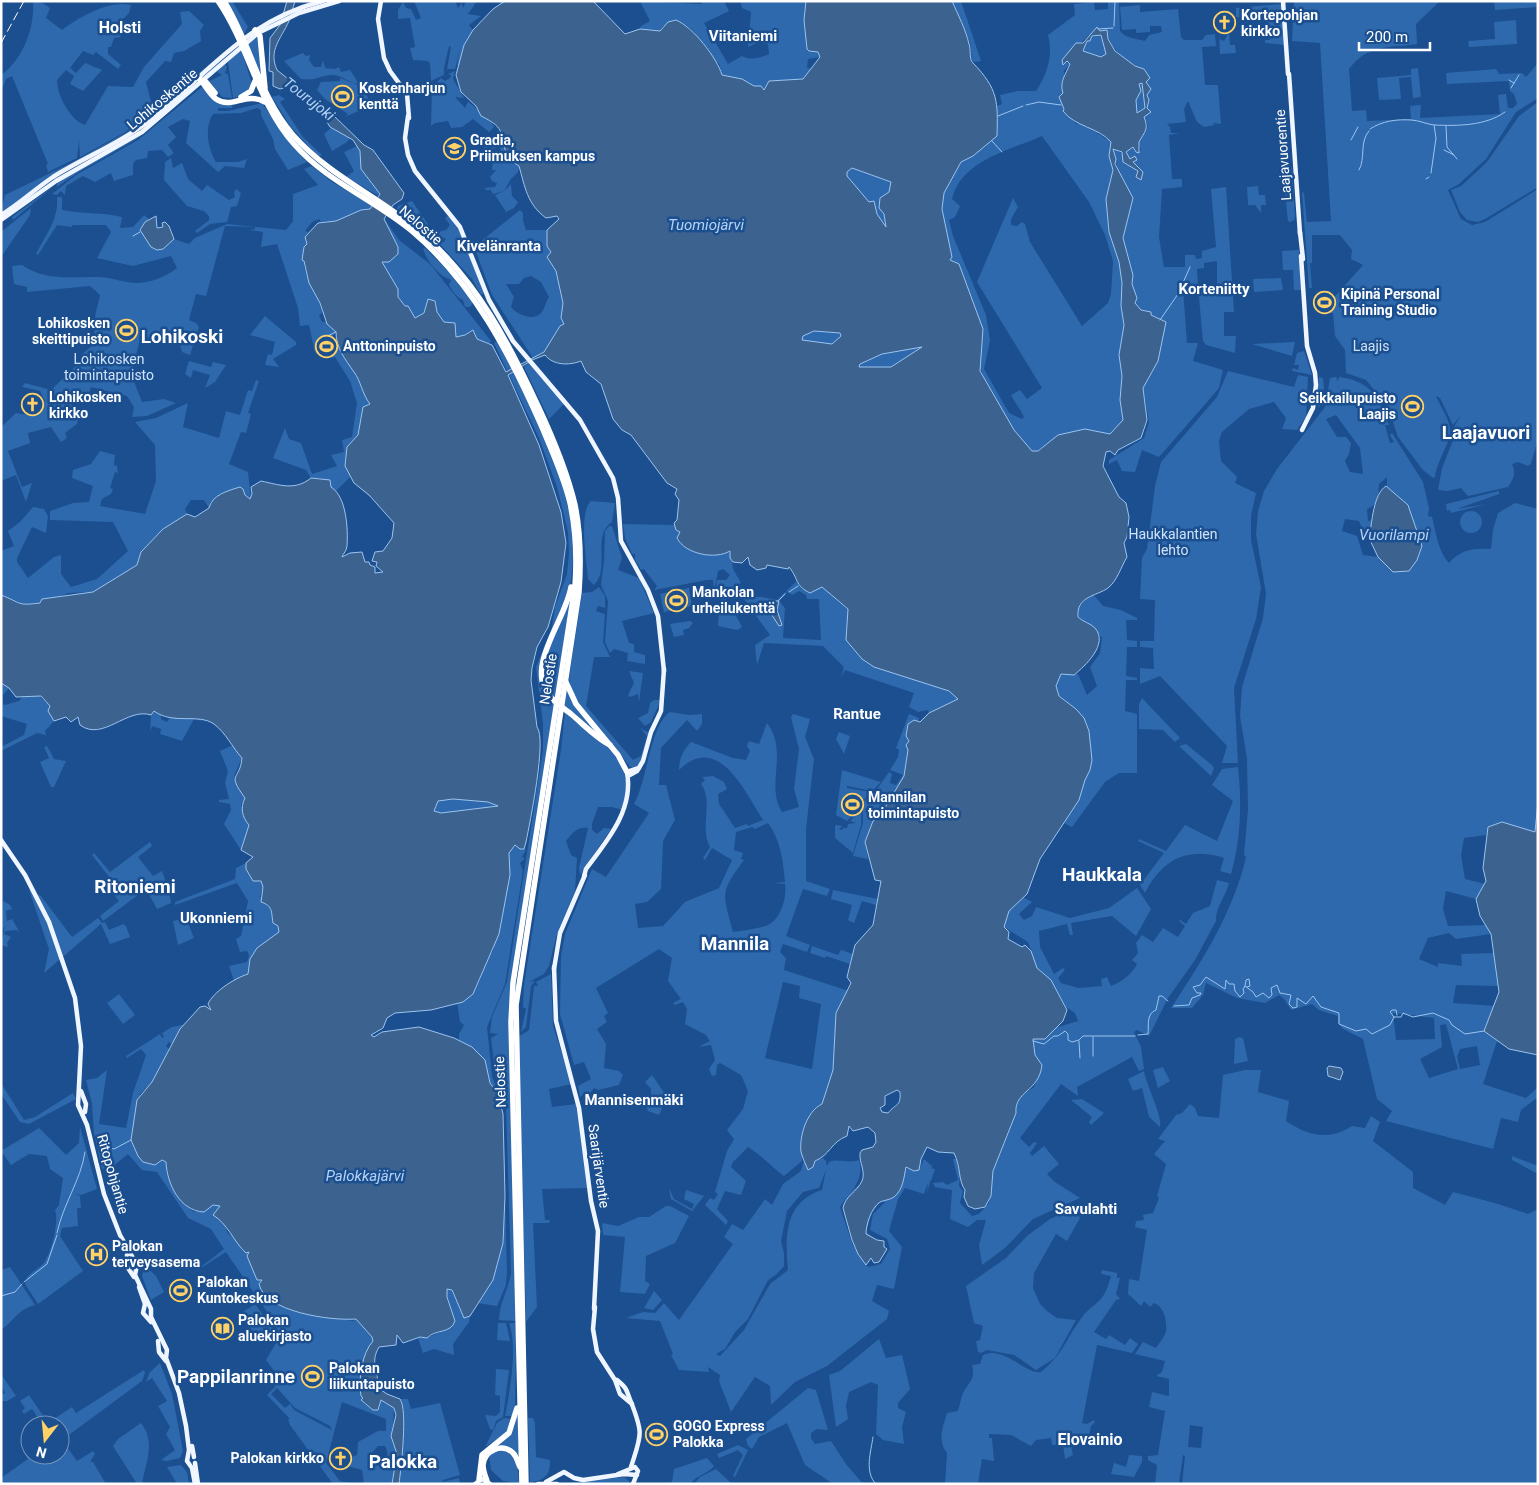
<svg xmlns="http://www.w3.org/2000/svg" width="1539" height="1485" font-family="Roboto,sans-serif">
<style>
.green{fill:#2e69ad;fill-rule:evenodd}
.water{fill:#3c6290;stroke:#9cc4f0;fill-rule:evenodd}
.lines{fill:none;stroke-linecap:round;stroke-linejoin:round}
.stream{stroke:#9cc4f0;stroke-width:1}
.major{stroke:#f0f6ff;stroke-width:4.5}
.highway{stroke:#fff;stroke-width:5.5}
.rail{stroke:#fff;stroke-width:1;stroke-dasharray:9 4;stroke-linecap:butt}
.labels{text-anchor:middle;stroke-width:5;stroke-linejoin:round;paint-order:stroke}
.poi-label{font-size:14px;font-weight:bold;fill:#fff;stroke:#1b4f8f;text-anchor:start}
.street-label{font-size:14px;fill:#fff;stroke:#1b4f8f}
.park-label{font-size:14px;fill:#cfe3fa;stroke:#1b4f8f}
.neighbourhood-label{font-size:15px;font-weight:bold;fill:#fff;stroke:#1b4f8f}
.water-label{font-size:15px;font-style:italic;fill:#b5d3f5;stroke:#1b4f8f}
.quarter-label{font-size:16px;font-weight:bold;fill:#fff;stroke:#1b4f8f}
.district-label{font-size:19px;font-weight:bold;fill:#fff;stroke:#1b4f8f}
</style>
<rect width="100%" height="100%" fill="#1b4f8f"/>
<g class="green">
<path d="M 33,1 L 39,1 L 50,8 L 46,18 L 62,30 C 80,17 108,0 131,5 L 129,13 L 123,19 L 128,25 L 120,37 L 114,38 L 111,47 L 108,47 L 108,54 L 121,65 L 118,69 L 96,52 L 93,55 L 83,51 L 70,68 L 76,73 L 85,63 L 102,70 L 83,91 L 70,84 L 74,76 L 66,70 L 57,80 C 57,95 70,120 85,125 L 108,86 L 133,87 L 144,67 L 182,24 L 180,12 L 189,11 L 204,25 L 200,31 L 201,41 L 184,51 L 174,53 L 171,62 L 165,61 L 146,82 L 152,106 L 160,105 L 125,132 L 80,157 L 79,140 L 77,158 L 48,172 L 46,165 L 48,164 L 12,76 L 6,79 L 1,92 L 1,75 C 23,60 35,27 33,1 Z"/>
<path d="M 226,1 L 232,1 L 248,27 L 244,34 Z"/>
<path d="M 414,1 L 455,1 L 458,8 L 462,3 L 463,8 L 466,1 L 477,1 L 468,14 L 481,16 L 469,25 L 473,30 L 464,45 L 459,65 L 457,65 L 460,50 L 455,69 L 447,69 L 451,47 L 449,46 L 444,68 L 444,75 L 431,81 L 430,63 L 427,61 L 413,60 L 410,48 L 415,47 L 410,18 L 398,19 L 398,10 L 403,2 L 406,8 L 411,9 L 416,20 L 421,18 Z"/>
<path d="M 640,1 L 701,4 L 704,1 L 724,1 L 729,11 L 704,23 L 728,64 L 742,56 C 751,61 760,58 769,54 L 768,44 L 759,42 L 748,47 L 751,12 L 742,8 L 740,1 L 815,1 L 805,7 L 804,20 L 807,49 L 818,52 L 820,57 L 808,59 L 807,68 L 812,69 L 803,79 L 769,81 L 763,90 L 761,86 L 754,86 L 742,79 L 722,75 L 719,64 L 713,59 L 710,51 L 691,29 L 682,23 L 663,26 L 660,31 L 640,29 L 641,26 L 650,21 Z"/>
<path d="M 952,1 L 961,1 L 981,61 L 974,62 L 972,60 L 970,42 Z"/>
<path d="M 1108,1 L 1119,1 L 1120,31 C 1125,38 1137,39 1145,41 L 1149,35 L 1162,32 L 1161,26 L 1150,26 L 1150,32 L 1136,33 L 1136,29 L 1122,30 L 1120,7 L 1140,5 L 1140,12 L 1178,9 L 1181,37 L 1184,40 L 1202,40 L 1206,35 L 1215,34 L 1216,46 L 1202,47 L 1205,85 L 1218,85 L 1221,124 L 1213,123 L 1215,125 L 1204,127 L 1197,122 L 1188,101 L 1184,109 L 1186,122 L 1167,124 L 1170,127 L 1171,133 L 1180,133 L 1169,135 L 1172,179 L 1182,179 L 1182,187 L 1162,189 L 1159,237 L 1164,267 L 1185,267 L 1185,255 L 1195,255 L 1196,259 L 1202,258 L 1202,251 L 1216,247 L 1211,189 L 1226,187 L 1234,312 L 1224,312 L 1224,336 L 1236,336 L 1235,353 L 1206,345 L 1203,341 L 1198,287 L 1183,288 L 1187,343 L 1198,343 L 1193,361 L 1223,370 L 1219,388 L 1214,394 L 1159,457 L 1142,450 L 1135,472 L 1122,471 L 1117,460 L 1109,464 L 1109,460 L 1144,438 L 1149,422 L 1143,388 L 1158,361 L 1165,322 L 1151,315 L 1151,312 L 1141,310 L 1135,303 L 1137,298 L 1132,284 L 1133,275 L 1123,238 L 1133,198 L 1119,174 L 1113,148 C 1125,154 1131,165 1143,172 L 1133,162 L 1137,160 L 1135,156 L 1130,160 L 1126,152 L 1133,147 L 1141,151 L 1139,142 L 1148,126 L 1144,116 L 1149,100 L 1146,81 L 1148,77 L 1144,69 C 1127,63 1109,48 1107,31 L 1089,35 L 1062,60 L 1070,64 L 1064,71 L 1064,109 L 1075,123 L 1087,126 L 1111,142 L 1109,156 L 1113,170 L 1106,199 L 1109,232 L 1119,262 L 1122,283 L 1121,306 L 1124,325 L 1119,355 L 1122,376 L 1120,400 L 1123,420 L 1110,434 L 1085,429 L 1058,435 L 1037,451 L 1032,452 C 1013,429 979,388 980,358 L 953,262 L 950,260 L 942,209 L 944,193 L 961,162 L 986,146 L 997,122 L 997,106 L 1002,104 L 1000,95 L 1018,91 L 1036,91 C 1048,73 1053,55 1048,35 L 1075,15 L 1074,4 L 1094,2 L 1095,10 L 1108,9 ZM 1042,136 L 1089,202 L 1105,235 L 1113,261 L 1111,294 L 1108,303 L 1082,326 L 1030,242 L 1025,224 L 1022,222 L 1017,226 L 1011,225 L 1011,219 L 1018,207 L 1013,198 L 977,282 L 1042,388 L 1027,399 L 1020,390 L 1011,395 C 1015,403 1021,410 1024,417 L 1022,419 L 1009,413 L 984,369 L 990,341 L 986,315 L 953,236 L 949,220 L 955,217 L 960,206 L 952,199 C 961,160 1011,150 1042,136 ZM 1217,261 L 1217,289 L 1198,286 L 1197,269 L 1204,268 L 1204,263 Z"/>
<path d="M 1294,1 L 1440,1 L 1416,24 L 1417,44 C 1388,48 1368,44 1349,69 L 1352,111 L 1366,110 L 1367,121 L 1411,119 L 1410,106 L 1421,105 L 1420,118 L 1500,114 L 1498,95 L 1506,94 L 1508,108 L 1513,108 L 1517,104 L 1514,94 L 1510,91 L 1509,81 L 1447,84 L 1446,73 L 1496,69 L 1499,74 L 1522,73 L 1526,77 L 1538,63 L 1538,98 L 1516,112 L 1486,159 L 1459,184 L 1448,190 L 1461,219 L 1472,225 L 1485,222 L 1538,189 L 1538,439 L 1531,464 L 1528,466 L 1518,462 L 1512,464 C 1516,474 1514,478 1508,487 L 1468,496 L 1461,488 L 1448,491 L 1438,490 L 1442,468 L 1454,438 L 1454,427 L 1461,415 L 1453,425 L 1440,398 L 1436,396 C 1440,406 1449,418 1450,429 C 1452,441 1437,460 1435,477 L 1433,478 L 1423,470 L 1398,437 L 1388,407 L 1366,380 L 1346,373 L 1345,350 L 1335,336 L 1333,313 L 1329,313 L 1328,311 L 1332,310 L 1326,310 L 1330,302 L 1363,265 L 1351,259 L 1352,250 L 1340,235 L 1312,235 L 1312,263 L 1310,263 L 1312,288 L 1309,288 L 1302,192 L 1304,193 L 1307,222 L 1331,221 L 1320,43 L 1292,41 Z"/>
<path d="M 1494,1 L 1538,1 L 1538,7 L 1495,10 Z"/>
<path d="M 1281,4 L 1286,45 L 1265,43 L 1265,40 L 1270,40 L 1266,17 L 1236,17 L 1236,8 Z"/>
<path d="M 1516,20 L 1517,44 L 1469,47 L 1468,41 L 1495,39 L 1494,22 Z"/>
<path d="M 1219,31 L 1219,39 L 1224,41 L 1229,32 L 1230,45 L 1235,45 L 1236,53 L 1220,54 Z"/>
<path d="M 1101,35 L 1106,54 L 1101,57 L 1083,51 C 1087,38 1089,38 1101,35 Z"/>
<path d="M 257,36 L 263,78 L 247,43 Z"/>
<path d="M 241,49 L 252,84 C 249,93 241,96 233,98 L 228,62 Z"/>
<path d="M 303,53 L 306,56 L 310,55 L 309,60 L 314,67 L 321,67 L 323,60 L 325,68 L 335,69 L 339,67 L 341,72 L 350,70 L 359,84 C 349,83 341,74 331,75 C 319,76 316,81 301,79 L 284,61 Z"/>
<path d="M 217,58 L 139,126 L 60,171 L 1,213 L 5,195 L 73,162 L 127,132 Z"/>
<path d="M 224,63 L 227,67 L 225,73 L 228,74 L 232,98 L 222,97 L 209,81 L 222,75 L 217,72 Z"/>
<path d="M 1418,68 L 1421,97 L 1413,98 L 1411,77 L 1399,78 L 1401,99 L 1379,100 L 1377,78 L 1411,75 L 1411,69 Z"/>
<path d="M 455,71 L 453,79 L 464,98 L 455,97 L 465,108 L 468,102 C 478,108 480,116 491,121 L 494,127 L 489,132 L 473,119 L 462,127 L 451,128 L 448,121 L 435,123 L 431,126 L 432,87 L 426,85 L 436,83 L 441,78 L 445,81 L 450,78 L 451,75 L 448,74 Z"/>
<path d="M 340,78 L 361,86 L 372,105 L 345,117 L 348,114 L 325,99 L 317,90 L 321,82 L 340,81 Z"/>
<path d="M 1142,83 L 1145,108 L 1137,113 L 1136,100 L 1138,97 L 1139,84 Z"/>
<path d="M 200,86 L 138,138 L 77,173 L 57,187 L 57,184 L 55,185 L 13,220 L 12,217 L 16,214 L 66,177 L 138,137 Z"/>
<path d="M 202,87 L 214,99 L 233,104 L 232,108 L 218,108 L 218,111 L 228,111 L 262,103 L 284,136 L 307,162 L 288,170 L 275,149 L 273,139 L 261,115 L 261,110 L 257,108 L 241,113 L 213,114 C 204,127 208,149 216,162 L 238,162 L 247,159 L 244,168 L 225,166 L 218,172 L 186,143 L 190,121 L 183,119 L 168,127 L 176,137 L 168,145 L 174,153 L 168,157 L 162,150 L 148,151 L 147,158 L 136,160 L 133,164 L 133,175 L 114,181 L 111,173 L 95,182 L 83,176 L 66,186 L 65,195 L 61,191 L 57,195 L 52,194 L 76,175 L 138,140 Z"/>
<path d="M 279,95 L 285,99 L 280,102 L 303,137 L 322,155 L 318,157 L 290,126 L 272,97 Z"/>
<path d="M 1538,102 L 1538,187 L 1485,219 L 1478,222 L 1467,220 L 1460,212 L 1451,190 L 1461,186 L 1487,162 L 1519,116 Z"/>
<path d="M 332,127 L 350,138 L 347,142 L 332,151 L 324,134 Z"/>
<path d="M 498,130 L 504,138 L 509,161 L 519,166 L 518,172 L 511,179 L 504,191 L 511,184 L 512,196 L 518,202 L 514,208 L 506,212 L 495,195 L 504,191 L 493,194 L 490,189 L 488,191 L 484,188 L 495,187 L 497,183 L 492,181 L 490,177 L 496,170 L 492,170 L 493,157 L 483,150 L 485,145 L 495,154 L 497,160 L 503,157 L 499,146 L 493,149 L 487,143 L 501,138 L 497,132 Z"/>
<path d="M 357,146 L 360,151 L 361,169 L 380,194 L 377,195 L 346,177 L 354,171 L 344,152 Z"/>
<path d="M 171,158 L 173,168 L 182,163 L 188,179 L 202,191 L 207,185 L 229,200 L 235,197 L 234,193 L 236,189 L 241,193 L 237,206 L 231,207 L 227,222 L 210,224 L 197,233 L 195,231 L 209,220 L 209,216 L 204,211 L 187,206 L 164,180 L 165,162 Z"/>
<path d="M 1289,164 L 1292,168 L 1295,216 L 1294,220 L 1290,222 L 1288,221 L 1282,165 Z"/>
<path d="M 312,166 L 332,182 L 372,205 L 371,209 L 336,221 L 321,222 L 319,219 L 312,222 L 305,231 L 309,232 L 305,237 L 307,245 C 295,271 319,289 322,313 L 319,315 L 322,322 L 327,322 L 336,332 L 330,339 L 331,343 L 337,343 L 348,364 L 370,382 L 370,497 L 354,483 L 351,476 L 336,491 C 345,509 351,531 346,549 L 320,478 L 311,478 L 306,470 L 273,458 L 285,428 L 289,439 L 301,443 L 312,474 L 337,466 L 331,455 L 344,452 L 342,440 L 352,437 L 357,403 L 350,381 L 335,357 L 332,358 L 330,354 L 316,354 L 320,342 L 318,340 L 315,353 L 309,325 L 300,326 L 298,308 L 277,244 L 261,247 L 263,232 L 250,230 L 255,229 L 255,227 L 225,226 L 206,296 L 196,294 L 189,320 L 196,323 L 199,327 L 190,355 L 182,352 L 180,345 L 141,336 L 131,374 L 142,402 L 164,399 L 176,403 L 147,416 L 132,417 L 134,407 L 127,396 L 91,387 L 87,401 L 78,399 L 78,403 L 73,402 L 71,410 L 80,410 L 77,424 L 65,433 L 67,438 L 61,442 L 51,427 L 28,433 L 30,443 L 8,451 L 22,487 L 32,483 L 26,502 L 16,475 L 1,481 L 1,427 L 16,413 L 27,415 L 45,401 L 40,391 L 22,387 L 25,383 L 51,390 L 82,360 L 81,355 L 99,340 C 88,334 98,306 100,295 L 90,286 L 27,292 L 27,287 L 14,284 L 12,266 L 22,265 C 46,282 72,276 100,277 C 113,278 125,283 138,283 C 153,282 165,277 177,268 L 171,256 L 133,266 L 97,258 L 111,232 L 106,225 L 73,225 L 71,227 L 57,225 L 38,255 L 36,254 C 46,234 59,219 57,197 L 62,197 L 62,210 C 82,214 102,212 122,217 L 120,228 L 133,227 L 144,215 L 150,220 L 145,222 C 146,232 147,241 154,249 L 164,248 L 174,239 L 189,244 L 195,238 L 227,224 L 286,230 L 293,221 L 293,194 L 318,185 L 304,169 Z"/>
<path d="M 852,168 L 891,182 L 889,192 L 880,198 L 879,208 L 884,214 L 886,227 L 877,214 L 874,201 L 869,202 L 847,176 L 847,172 Z"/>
<path d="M 1258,186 L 1259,195 L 1265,195 L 1266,205 L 1261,205 L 1261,213 L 1255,205 L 1248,205 L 1247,187 Z"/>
<path d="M 412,201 L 430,227 L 426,233 L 397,209 L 398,206 Z"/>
<path d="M 31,208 L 30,215 L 1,257 L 1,232 Z"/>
<path d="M 520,210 L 523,213 L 523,220 L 526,230 L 551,230 L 570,273 L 561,318 L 565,324 L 560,326 L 546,350 L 533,358 L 492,295 L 476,252 L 480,242 ZM 531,276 L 541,282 L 549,297 C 545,302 545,310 540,314 C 532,321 516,314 511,307 L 514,297 L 506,284 L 519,284 L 524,278 Z"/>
<path d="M 448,216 C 466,231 476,272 484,293 L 481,295 L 472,279 L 436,240 L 437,237 L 441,242 L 444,242 L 446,239 L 437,235 L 438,232 L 446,230 L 450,225 L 445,218 Z"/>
<path d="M 385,220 L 399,240 L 430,264 L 491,341 L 490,343 L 477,340 L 474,332 L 470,331 L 465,335 L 456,337 L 437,312 L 435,301 L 428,299 L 424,313 L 415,318 L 398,297 L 380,293 L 377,248 L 387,226 Z"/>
<path d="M 425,248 L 448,271 L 473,303 L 470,307 L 465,307 L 463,300 C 456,297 453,292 449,285 L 451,280 C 437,275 428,262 423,249 Z"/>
<path d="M 1299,250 L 1301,290 L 1294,290 L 1293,270 L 1283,270 L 1282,251 Z"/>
<path d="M 1281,278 L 1283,290 L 1254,292 L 1253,279 Z"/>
<path d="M 265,316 L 296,342 L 296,345 L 273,359 L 279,367 L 265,365 L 268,354 L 272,355 L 275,342 L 250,335 Z"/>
<path d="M 814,331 L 840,333 L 841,336 L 832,344 L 802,340 L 803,336 Z"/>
<path d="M 498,341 C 535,413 586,503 570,586 C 564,615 549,645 539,673 L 555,703 L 509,1013 L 516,1321 L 499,1320 C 500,1301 508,1291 511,1273 L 506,1107 L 495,1070 L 491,1038 L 498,1034 L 490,1033 L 492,1017 L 507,982 L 543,750 L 543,724 L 536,667 L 552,627 L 555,607 L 567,574 L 569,553 L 568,532 L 557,487 L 539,438 L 494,343 Z"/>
<path d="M 1295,342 L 1292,356 L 1252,344 Z"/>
<path d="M 922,347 L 891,367 L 859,367 L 859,364 L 882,354 Z"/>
<path d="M 1304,351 L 1312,375 L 1292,371 L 1293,368 L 1298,370 L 1299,365 L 1294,365 L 1297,353 Z"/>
<path d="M 189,361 L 211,367 L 213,362 L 226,365 L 215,382 L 205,388 L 210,375 L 193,370 L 191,378 L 185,374 Z"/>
<path d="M 529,362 L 564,404 L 549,419 L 524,367 Z"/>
<path d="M 1228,371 L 1294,387 L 1298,375 L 1308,377 L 1306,417 L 1297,430 L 1282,429 L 1286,418 L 1274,402 L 1249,409 L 1222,432 L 1219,441 L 1221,461 L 1237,477 L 1235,483 L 1256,493 L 1251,516 L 1251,540 L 1261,587 L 1256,619 L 1234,688 L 1238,763 L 1222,763 L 1227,746 L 1160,676 L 1140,684 L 1140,668 L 1154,669 L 1153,648 L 1140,647 L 1140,641 L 1154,641 L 1155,600 L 1140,599 L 1142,558 L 1147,549 L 1155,486 L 1161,462 L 1217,397 Z"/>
<path d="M 1319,377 L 1323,378 L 1324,388 L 1320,407 L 1316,405 Z"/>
<path d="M 1336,377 L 1338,381 L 1339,377 C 1370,381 1380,397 1389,425 L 1385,425 L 1390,443 L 1394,442 L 1390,435 L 1392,433 L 1423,482 L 1429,508 L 1428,516 L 1432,517 C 1436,532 1438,552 1449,563 C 1461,549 1474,548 1491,549 L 1493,530 L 1498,513 L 1515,503 L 1538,509 L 1538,802 L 1535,833 L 1502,822 L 1488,827 L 1486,835 L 1464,838 L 1461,855 L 1465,879 L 1485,884 L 1476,899 L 1446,891 L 1443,909 L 1448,926 L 1486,925 L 1491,934 L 1456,939 L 1449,933 L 1428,938 L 1419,959 L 1438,967 L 1438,963 L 1462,966 L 1461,954 L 1494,953 L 1498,986 L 1456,985 L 1453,1003 L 1495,1006 L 1484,1031 L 1497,1041 L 1483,1084 L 1526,1098 L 1538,1087 L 1538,1097 L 1521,1110 L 1518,1122 L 1501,1118 L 1493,1149 L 1386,1121 L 1392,1111 L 1377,1099 L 1363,1039 L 1343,1029 L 1338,1023 L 1338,1016 L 1319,1010 L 1312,1004 L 1291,1010 L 1285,1000 L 1279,995 L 1265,1003 L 1237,998 L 1206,983 L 1203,995 L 1192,1008 L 1171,1008 C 1202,961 1233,913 1246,857 L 1244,855 L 1248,810 L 1247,759 L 1240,716 L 1242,687 L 1263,618 L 1266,594 L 1256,534 L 1258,511 L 1264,491 L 1277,469 L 1325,407 L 1330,378 ZM 1336,415 L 1360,448 L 1363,474 L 1350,472 L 1345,461 L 1349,454 L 1351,443 L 1346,437 L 1337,437 L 1326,419 ZM 1387,477 L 1387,487 L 1409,508 L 1422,546 L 1417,560 L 1393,572 L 1378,557 L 1363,555 L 1357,536 L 1342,531 L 1345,519 L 1359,521 L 1366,538 L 1369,536 L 1372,520 L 1368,521 L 1367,509 C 1380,504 1378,495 1379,484 ZM 1393,1013 L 1434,1018 L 1435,1039 L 1396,1040 ZM 1446,1024 L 1458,1069 L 1429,1078 L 1420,1059 L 1442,1047 L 1440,1025 ZM 1477,1046 L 1480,1065 L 1460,1069 L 1457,1057 L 1460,1049 Z"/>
<path d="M 256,380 L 259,381 L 248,413 L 251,414 L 246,433 L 241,432 L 229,464 L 248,472 L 251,499 L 245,495 L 243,489 L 240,487 L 210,502 L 209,508 L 204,500 L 191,500 L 185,509 L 187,514 L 163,529 L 141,552 L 137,565 L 93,592 L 69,593 L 58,597 L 42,599 L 40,603 C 16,606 22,603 1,595 L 1,551 L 14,546 L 8,531 L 20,522 L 33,507 L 44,509 L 48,516 L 46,533 L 32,527 L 17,558 L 17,562 L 28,578 L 54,557 L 61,555 L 61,574 L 71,587 L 97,579 L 128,551 L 113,522 L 50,520 L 50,511 L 73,503 L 89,502 L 93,486 L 72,478 L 73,470 L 91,464 L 100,451 L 115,455 L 114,465 L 117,466 L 118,473 L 115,472 L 110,488 L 113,489 L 111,494 L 102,499 L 100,506 L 145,514 L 156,481 L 155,445 L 135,422 L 156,418 L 188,403 L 183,427 L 219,438 L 226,411 L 240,415 L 248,390 L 252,391 Z"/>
<path d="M 1499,491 L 1499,494 L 1457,509 L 1487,504 L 1451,513 L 1450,510 L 1447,511 L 1446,504 Z"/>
<path d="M 591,501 L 615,503 L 612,522 C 591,536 611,568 594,585 L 588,579 C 587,562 578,513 591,501 Z"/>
<circle cx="1471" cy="522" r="11"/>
<path d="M 623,524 L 674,525 L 681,532 L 678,540 C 698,554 707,558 731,552 L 733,569 L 741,583 L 731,589 L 725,597 C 719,594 715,587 717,580 L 726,580 L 730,575 L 723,569 L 718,571 L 714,591 L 713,580 L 707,580 L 654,590 L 657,586 L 644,569 L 641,570 L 635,560 L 635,554 L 632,554 L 625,538 Z"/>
<path d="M 609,526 L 612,526 L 622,558 L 618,570 L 639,578 L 654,613 L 622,621 L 629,643 L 634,644 L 634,652 L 645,655 L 645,664 L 627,661 L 628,653 L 614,649 L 610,653 L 605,642 L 608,601 L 601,585 L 604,561 L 605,531 Z"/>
<path d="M 796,582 L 802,589 L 810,592 L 822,587 L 848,610 L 846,640 C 854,650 862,662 875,667 C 902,677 937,680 959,699 L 929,713 L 928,710 L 918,712 L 909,707 L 914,693 L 845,670 L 841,678 L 844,667 L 823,646 L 764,643 L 757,665 L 755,645 L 770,635 L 736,588 L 741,586 L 746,597 L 762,597 L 777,600 L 785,592 L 787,593 L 779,601 L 785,608 L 783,638 L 821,640 L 819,599 L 807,599 L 806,595 L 799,591 L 792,595 L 786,591 Z"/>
<path d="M 572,586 L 555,700 L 542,679 L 548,648 L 562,620 Z"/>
<path d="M 599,587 L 605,596 L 605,608 L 598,606 L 596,611 L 605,614 L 603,642 L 610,657 L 594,657 L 586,706 L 633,760 L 641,756 L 647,736 L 640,728 L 649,733 L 642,761 L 635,768 L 630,767 C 611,740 573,710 569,678 L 582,593 L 592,592 Z"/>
<path d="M 689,588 L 692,606 L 664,612 L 660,594 Z"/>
<path d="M 1093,594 L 1103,606 L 1121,610 L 1137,618 L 1137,620 L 1126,620 L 1127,640 L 1137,641 L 1137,647 L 1127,647 L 1126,676 L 1137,678 L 1137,680 L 1126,680 L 1125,711 L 1137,714 L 1137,773 L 1119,773 L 1105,782 L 1072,827 L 1064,823 L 1079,800 L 1085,780 L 1090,770 L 1091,747 L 1089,731 L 1076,709 L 1059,695 L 1056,686 L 1061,674 L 1078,674 L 1087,695 L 1097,686 L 1090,667 L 1100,653 L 1102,637 C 1098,635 1098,631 1095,628 C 1091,624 1085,623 1081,619 C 1071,610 1086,598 1093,594 Z"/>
<path d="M 722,598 L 727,599 L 742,627 L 737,630 L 718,626 L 719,611 L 716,611 Z"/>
<path d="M 690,621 L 693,623 L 689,628 L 683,630 L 684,635 L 674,637 L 670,624 Z"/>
<path d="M 629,671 L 643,673 L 639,702 L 638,694 L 630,697 L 628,695 L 634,683 Z"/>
<path d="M 1,683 L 9,688 L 3,695 L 3,704 L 5,705 L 19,701 L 23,696 C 46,694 35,696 50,705 L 50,715 L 54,721 L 45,731 L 46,735 L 37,733 L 1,751 L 1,747 L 24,735 L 27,724 L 1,716 Z"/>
<path d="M 567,688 L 608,743 L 563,707 Z"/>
<path d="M 1142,698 L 1180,738 L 1175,742 L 1163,730 L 1139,729 L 1139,704 Z"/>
<path d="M 654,700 L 661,700 L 651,722 L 645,726 L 638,718 L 648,713 L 650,703 Z"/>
<path d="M 154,711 L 161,714 L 161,719 L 167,722 L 173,712 L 207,722 L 194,719 L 182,741 L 160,734 L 161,729 L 152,726 L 150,732 L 151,715 Z"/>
<path d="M 565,712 C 588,731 626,753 627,787 C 627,794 624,803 623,810 L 612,807 L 598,807 L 592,824 L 592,830 L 597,834 L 604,828 L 611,829 L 580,875 L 579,868 L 588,828 C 578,826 572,833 566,841 L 571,855 L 577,858 L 575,891 L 557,934 L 549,966 L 544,974 L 529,982 L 535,981 L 531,986 L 526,1027 L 521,1032 L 526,1009 L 523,1007 L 524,985 L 561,750 Z"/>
<path d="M 670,712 L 689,715 L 702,714 L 702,724 L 697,731 L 687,720 L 661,748 L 659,785 L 666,785 L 675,820 L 663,841 L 661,889 L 647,902 L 635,904 L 638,928 L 663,926 L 685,902 L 719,888 L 732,860 L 712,848 L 705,860 L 703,858 L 710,847 C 699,828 714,801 701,784 L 705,780 L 702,777 L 713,776 L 724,782 L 727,789 L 718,794 L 719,804 L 735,828 L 747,824 L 748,826 L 763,820 C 744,790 718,732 679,770 C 679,759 683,750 691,742 L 733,758 L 746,760 L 750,751 L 747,746 L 749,741 L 759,744 L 767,723 C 789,752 765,785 782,812 L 799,807 L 794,789 L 799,749 L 791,717 L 793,714 L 810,719 L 805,737 L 814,759 L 806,829 L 806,881 L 830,889 L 827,896 L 803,889 L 786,936 L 810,945 L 807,952 L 783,944 L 780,952 L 786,958 L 784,970 L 849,991 L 836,1013 L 833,1070 L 822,1104 L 808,1118 L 802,1141 L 802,1161 L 784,1176 C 771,1166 762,1156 748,1147 L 733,1162 L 731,1167 L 746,1181 L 741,1195 L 725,1191 L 717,1209 L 728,1221 L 726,1225 L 705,1205 L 710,1198 L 714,1200 L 718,1194 L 715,1192 L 727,1151 L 734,1139 L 727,1130 L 743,1109 L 748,1091 L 741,1075 L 720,1063 L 717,1065 L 716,1075 L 712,1076 L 709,1069 L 715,1060 L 711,1045 L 698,1047 L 710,1041 L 706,1035 L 685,1024 L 687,1009 L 683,1002 L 675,1005 L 673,1003 L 681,999 L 668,981 L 672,958 L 659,949 L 596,988 L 608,1013 L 604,1016 L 607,1022 L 597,1029 L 606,1044 L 604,1068 L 619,1071 L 623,1075 L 619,1085 L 598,1090 L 594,1088 L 590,1093 L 590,1098 L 585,1093 L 580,1097 L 578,1086 L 591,1079 L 584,1062 L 574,1065 L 560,1014 L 561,956 L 565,934 L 592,869 L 606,877 L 649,813 L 634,804 C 647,782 650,725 670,712 ZM 768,823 C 781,841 783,861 785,882 L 773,883 L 785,884 C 787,897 781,919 768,925 C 758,929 744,930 733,932 C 723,893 719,894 744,860 L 741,859 L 743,853 L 734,850 L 736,832 L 752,827 L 755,829 ZM 783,982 L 800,986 L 799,998 L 821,1004 L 812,1069 L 765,1058 Z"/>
<path d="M 909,714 L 919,718 C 916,728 903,730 910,742 L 904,776 L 880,816 L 873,821 L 865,842 L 868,859 L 853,856 L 863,823 L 863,802 L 877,789 L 889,772 L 892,774 L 890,783 L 896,785 L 903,775 L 890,770 L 898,757 L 899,750 L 896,748 Z"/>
<path d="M 839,732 L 850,736 L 844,754 L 836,739 Z"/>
<path d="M 1186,744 L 1212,765 L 1214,768 L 1211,776 L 1179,746 Z"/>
<path d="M 233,745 L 242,758 L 234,776 L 245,798 L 241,805 L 249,825 L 241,850 L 224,824 L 231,810 L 230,804 L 219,802 L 219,800 L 229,799 L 225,783 L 228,771 L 220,751 Z"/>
<path d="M 47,746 L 54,759 L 66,761 L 54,787 L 51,787 L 40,762 L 49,758 L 44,747 Z"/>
<path d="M 1238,767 C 1242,804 1241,839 1231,874 L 1220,871 L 1224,858 C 1187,846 1162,860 1145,893 L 1140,885 L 1164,853 L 1138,841 L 1139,839 L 1166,851 L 1185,825 L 1217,841 L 1233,801 L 1212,785 L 1222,769 Z"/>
<path d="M 842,770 L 881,782 L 872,791 L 847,786 L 847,788 L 871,792 L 862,802 L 861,825 L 853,853 L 835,838 L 835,825 L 843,826 L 839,829 L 842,830 L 843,828 L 847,828 L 848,824 L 856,823 L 850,821 L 854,817 L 851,817 L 847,821 L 836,815 Z"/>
<path d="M 453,799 L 488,802 L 498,806 L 441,813 L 434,811 L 438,800 Z"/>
<path d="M 150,842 L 152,846 L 138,857 L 153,876 L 162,871 L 169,891 L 171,903 L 157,909 L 146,889 L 103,921 L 100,916 L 119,901 L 111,891 L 116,886 L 92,855 L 94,853 L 110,872 Z"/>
<path d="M 517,845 L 526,850 L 522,857 L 525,858 L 520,863 L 523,871 L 505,984 L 487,1027 L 492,1076 L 504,1108 L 502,1109 L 498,1094 L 490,1083 L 484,1060 L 472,1047 L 459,1042 L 459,1034 L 464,1025 L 460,1022 L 457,1002 C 482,1000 480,965 493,951 L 510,875 L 508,857 L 510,851 Z"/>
<path d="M 246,863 L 246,869 L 253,881 L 261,881 L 263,887 L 260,897 L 273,903 L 283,931 L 250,959 L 248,974 L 234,981 L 229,966 L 247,962 L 249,956 L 247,951 L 240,952 L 236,939 L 241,936 L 248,901 L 237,883 L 175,905 L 175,902 L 235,879 L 236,868 Z"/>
<path d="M 1217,880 L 1229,883 C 1226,895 1215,909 1216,921 L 1195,960 L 1168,998 L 1149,1036 L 1137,1030 L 1134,1032 L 1141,1047 L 1144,1069 L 1139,1071 L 1132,1057 L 1077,1087 L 1078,1096 L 1061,1084 L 1020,1138 L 1029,1147 L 1034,1142 L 1037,1143 L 1030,1153 L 1032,1156 L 1044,1146 L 1059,1164 L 1047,1174 L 1055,1182 L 1080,1198 L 1033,1219 L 1005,1248 L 982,1265 L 979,1245 L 986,1220 L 977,1220 L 968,1227 L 950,1219 L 952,1190 L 935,1187 L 933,1183 L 943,1182 L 947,1185 L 958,1180 L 953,1159 L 956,1159 L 960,1173 L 959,1186 L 963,1191 L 960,1203 L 972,1216 L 979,1214 L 989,1203 L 993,1171 L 1013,1122 L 1015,1106 L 1022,1095 L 1034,1087 L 1042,1065 L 1035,1055 L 1033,1039 L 1045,1039 L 1055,1028 L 1078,1021 L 1075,1013 L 1066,1007 L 1051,980 L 1037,968 L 1028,942 L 1004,927 L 1009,911 L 1023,897 L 1032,902 L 1019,914 L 1024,920 L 1032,916 L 1036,907 L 1070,918 L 1109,908 L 1137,888 L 1151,909 L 1136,936 L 1112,916 L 1071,923 L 1073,935 L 1070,935 L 1067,924 L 1039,931 L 1040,947 L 1054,974 L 1063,968 L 1065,970 L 1058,978 L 1061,983 L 1078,988 L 1102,986 L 1101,979 L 1107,977 L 1111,986 C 1122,982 1132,974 1137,964 L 1132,960 L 1138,953 L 1136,943 L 1142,935 L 1153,942 L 1163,928 L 1178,937 L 1185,926 L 1179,921 L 1180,920 L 1186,924 L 1193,913 L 1210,906 Z"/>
<path d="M 29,890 L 41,896 L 72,937 L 98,918 L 102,923 L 105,922 L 109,930 L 123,924 L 126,926 L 130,937 L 110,944 L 101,924 L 44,973 L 49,949 Z"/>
<path d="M 833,890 L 878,899 L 876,905 L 862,901 L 854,923 L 848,920 L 852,905 L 831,899 Z"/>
<path d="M 3,901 L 10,905 L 12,909 L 6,911 L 7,921 L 12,919 L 20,933 L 17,930 L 5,931 L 4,934 L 11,937 L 7,943 L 8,947 L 1,945 L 5,926 L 1,934 Z"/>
<path d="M 186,918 L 194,938 L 178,945 L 173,921 Z"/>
<path d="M 812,946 L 838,955 L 841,950 L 853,954 L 850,964 L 826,956 L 825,958 L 810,953 Z"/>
<path d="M 551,974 L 553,1026 L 572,1084 L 549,1089 L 552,1107 L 576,1104 L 588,1188 L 542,1189 L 545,1220 L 550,1220 L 549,1223 L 533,1223 L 537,1307 L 526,1322 L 518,1037 L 529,1030 L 534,986 L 538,986 L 536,982 Z"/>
<path d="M 119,994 L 135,1015 L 123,1024 L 107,1003 Z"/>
<path d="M 187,1024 L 180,1029 L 172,1044 L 169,1042 L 166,1046 L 169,1049 L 165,1059 L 152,1082 L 140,1094 L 131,1140 L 138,1156 L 155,1165 L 162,1160 L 166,1162 C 167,1182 177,1200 194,1212 L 213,1205 L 221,1205 L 227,1232 L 239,1243 L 242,1250 L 249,1252 L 257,1280 L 262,1280 L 262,1292 L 271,1299 L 330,1317 L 353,1321 L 356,1319 L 372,1337 L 373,1341 C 364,1358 356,1379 364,1398 L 361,1401 L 373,1410 L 380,1407 L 381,1400 L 394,1408 L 392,1441 L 397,1454 L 392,1484 L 364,1484 L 362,1470 L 348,1466 L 348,1458 L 357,1455 L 358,1442 L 378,1431 L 386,1431 L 386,1419 L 342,1402 L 326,1463 L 340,1481 L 354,1484 L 333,1484 L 290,1425 L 288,1419 L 290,1419 L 267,1395 L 275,1387 L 272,1380 L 275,1372 L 266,1360 L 280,1336 L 274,1322 L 226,1252 L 193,1273 L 224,1249 L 211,1229 L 188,1218 L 157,1172 L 142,1170 L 128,1154 L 112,1167 L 102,1169 L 94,1133 L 92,1104 L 86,1080 L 97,1078 L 107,1070 L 99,1124 L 126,1128 L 133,1093 L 146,1055 L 141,1049 L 127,1058 L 126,1056 L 160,1034 L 162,1038 L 164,1037 L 162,1033 L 172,1027 ZM 277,1388 L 295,1408 L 330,1426 L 332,1430 L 294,1410 L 290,1404 L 285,1408 L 271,1394 ZM 378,1446 L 385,1446 C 389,1455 388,1458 384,1466 L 370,1465 L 371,1454 Z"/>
<path d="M 1239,1037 L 1243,1038 L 1248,1061 L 1234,1064 L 1235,1039 Z"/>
<path d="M 1163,1067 L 1170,1081 L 1158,1088 L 1153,1070 Z"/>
<path d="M 1245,1070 L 1261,1070 L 1258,1092 L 1289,1101 L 1286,1121 C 1308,1136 1329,1141 1352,1126 L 1365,1128 L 1371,1116 L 1380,1122 L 1373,1141 L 1413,1172 L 1413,1188 L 1445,1205 L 1453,1192 L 1495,1203 L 1528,1214 L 1538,1209 L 1538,1484 L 1182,1484 L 1185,1456 L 1183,1455 L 1179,1483 L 1155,1484 L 1157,1465 L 1148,1460 L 1148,1456 L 1158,1455 L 1165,1411 L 1149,1407 L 1152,1392 L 1169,1396 L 1169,1379 L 1156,1376 L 1162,1372 L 1165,1361 L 1135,1354 L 1143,1342 L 1156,1348 C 1159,1343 1165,1336 1166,1331 C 1167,1321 1164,1306 1154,1303 L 1150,1307 L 1144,1301 L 1141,1306 L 1128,1294 L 1129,1279 L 1139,1281 L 1147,1230 L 1135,1227 L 1136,1221 L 1144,1220 L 1143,1215 L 1153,1213 L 1159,1198 L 1157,1196 L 1166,1164 L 1154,1154 L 1165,1141 L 1158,1139 L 1176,1115 L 1182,1113 L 1190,1104 L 1195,1108 L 1198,1116 L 1219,1118 L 1223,1075 ZM 1190,1425 L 1203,1427 L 1201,1448 L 1188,1447 Z"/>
<path d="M 1144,1071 C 1146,1084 1163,1117 1160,1127 L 1149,1117 L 1142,1088 L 1133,1091 L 1128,1079 Z"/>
<path d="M 652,1075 L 667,1097 L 659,1115 L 648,1111 L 642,1097 L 651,1095 L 651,1089 L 645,1082 Z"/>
<path d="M 1,1083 L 24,1120 L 35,1117 L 73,1093 L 76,1099 L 29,1124 L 20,1122 L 1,1094 Z"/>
<path d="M 1082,1099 L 1104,1113 L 1091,1125 L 1089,1122 L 1092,1117 L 1071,1100 Z"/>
<path d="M 80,1127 L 97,1189 L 81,1195 L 75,1194 L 80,1196 L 81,1208 L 77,1208 L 78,1226 L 62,1228 L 60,1236 L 83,1271 L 38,1304 L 25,1284 C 27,1271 39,1271 45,1261 C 52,1250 59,1222 55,1210 L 59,1205 L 63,1178 L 50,1169 L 47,1156 L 29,1154 L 11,1165 L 1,1151 L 39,1128 L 66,1155 L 79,1143 Z"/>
<path d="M 1512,1156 L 1538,1166 L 1538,1174 L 1512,1160 Z"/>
<path d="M 823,1158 L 826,1161 L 827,1166 L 829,1162 C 839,1158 848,1164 859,1160 C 865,1181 851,1190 840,1207 L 852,1243 L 857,1252 L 843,1208 C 848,1180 895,1165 919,1170 L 924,1159 L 933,1167 L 930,1168 L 935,1169 L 931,1181 L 925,1179 L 930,1181 L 927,1194 L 928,1183 L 924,1194 L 905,1188 L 898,1199 L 889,1231 L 902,1247 L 894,1289 L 877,1285 L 872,1301 L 889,1311 L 887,1319 L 827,1366 L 795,1382 L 771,1405 L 770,1386 L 755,1377 L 731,1412 L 719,1381 L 720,1375 L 708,1367 L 709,1372 L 679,1370 L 671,1355 L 673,1354 L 660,1321 L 626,1318 L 643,1312 L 655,1313 L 664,1303 L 679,1320 L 733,1244 L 724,1237 L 732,1224 L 743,1230 L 765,1199 L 772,1205 L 783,1184 L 801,1171 L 804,1160 L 808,1168 L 813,1167 L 814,1161 ZM 826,1170 L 822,1190 C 784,1202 785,1237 788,1270 L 770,1284 L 744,1330 L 720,1356 L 716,1354 L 725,1349 L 735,1332 L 748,1319 L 768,1280 L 776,1275 L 784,1266 L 784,1253 L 781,1241 L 787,1211 L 803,1192 L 819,1188 ZM 881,1201 L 885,1202 L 873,1214 L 870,1230 L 887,1239 L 890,1249 L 881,1264 L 868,1267 L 866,1265 L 871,1258 L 874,1263 L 879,1262 L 887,1249 L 884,1247 L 884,1241 L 877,1240 L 866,1232 L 871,1214 Z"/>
<path d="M 669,1188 L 674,1199 L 692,1209 L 694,1204 L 684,1199 L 686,1190 L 704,1196 L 692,1211 L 671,1199 Z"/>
<path d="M 505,1196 L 507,1271 L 506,1285 L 497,1306 L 477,1303 L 497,1266 L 503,1243 Z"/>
<path d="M 666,1206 L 670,1206 L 689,1216 L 675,1243 L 646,1256 L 645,1281 L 650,1284 L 645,1294 L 620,1292 L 625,1237 L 603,1235 L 602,1223 L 618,1226 L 639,1217 L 649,1217 Z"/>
<path d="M 1073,1209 L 1080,1218 L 1067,1241 L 1056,1234 L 1034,1273 L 1033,1288 L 1040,1304 L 1047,1311 L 1057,1318 L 1076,1320 L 1055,1358 L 1036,1370 L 1014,1355 L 987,1350 L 981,1353 L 978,1352 L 976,1341 L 980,1340 L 983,1326 L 974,1323 L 966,1286 L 1006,1258 L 1027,1236 L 1050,1219 Z"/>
<path d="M 145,1266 L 156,1276 L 164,1292 L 151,1300 L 142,1276 Z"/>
<path d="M 10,1267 L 35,1305 C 17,1310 16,1319 1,1330 L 1,1270 Z"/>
<path d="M 1102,1270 L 1117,1273 L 1117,1278 L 1120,1278 L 1116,1294 L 1120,1299 L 1116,1300 L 1094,1332 L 1106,1339 L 1109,1335 L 1125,1345 L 1130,1338 L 1138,1344 L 1132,1353 L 1097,1345 L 1082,1423 L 1087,1424 L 1094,1420 L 1095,1422 L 1091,1426 L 1089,1436 L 1070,1441 L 1073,1455 L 1065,1459 L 1063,1444 L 1052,1445 L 1051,1438 L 1036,1440 L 1031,1446 L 1011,1435 L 989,1434 L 989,1438 L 992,1438 L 994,1461 L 982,1459 L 978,1484 L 945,1484 L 947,1453 C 937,1441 943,1426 947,1413 L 958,1411 C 960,1405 961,1396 964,1391 C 971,1380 975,1378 972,1365 L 980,1364 L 983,1355 C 1004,1345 1026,1375 1041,1372 C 1063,1354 1065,1341 1080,1320 C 1095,1299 1103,1307 1111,1276 L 1101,1274 Z"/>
<path d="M 450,1288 L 464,1318 L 470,1316 L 469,1322 L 453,1344 L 454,1355 L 434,1349 L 423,1353 L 418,1338 C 429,1339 450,1329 455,1321 L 446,1291 Z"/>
<path d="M 654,1291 L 662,1300 L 653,1310 L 644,1308 Z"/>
<path d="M 255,1304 L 273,1329 L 258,1339 L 240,1314 Z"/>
<path d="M 498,1323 L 506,1323 L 510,1341 L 497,1340 Z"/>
<path d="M 509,1323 L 515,1323 L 516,1334 L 515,1416 L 505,1416 C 510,1391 518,1346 509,1323 Z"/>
<path d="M 879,1339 L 886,1358 L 902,1355 L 910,1389 L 898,1403 L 898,1408 L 906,1412 L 902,1427 L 904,1444 L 883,1440 L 876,1434 L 878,1385 L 871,1382 L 849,1392 L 846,1406 L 848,1419 L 836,1427 L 829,1375 L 840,1371 Z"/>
<path d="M 160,1363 L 172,1394 L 183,1451 L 180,1458 L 167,1461 L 161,1460 L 175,1450 L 166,1434 L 170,1427 L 158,1406 L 167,1401 L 152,1378 L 146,1382 L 150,1372 Z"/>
<path d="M 496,1369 L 509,1370 L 503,1417 L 496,1421 L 493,1430 L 490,1429 L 485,1415 L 496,1416 L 500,1412 L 500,1396 L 495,1395 Z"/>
<path d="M 144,1370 L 145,1373 L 142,1381 L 62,1440 L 77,1461 L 93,1451 L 95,1454 L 90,1462 L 93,1462 L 106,1484 L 1,1484 L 1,1478 L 28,1459 L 24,1452 L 30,1448 L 30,1455 L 60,1455 L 60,1425 L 42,1425 L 40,1422 L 37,1423 L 35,1420 L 38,1418 L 32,1409 L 24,1414 L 22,1411 L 25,1408 L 20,1401 L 29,1395 L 48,1423 L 72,1407 L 76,1413 Z"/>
<path d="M 1,1374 L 16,1396 L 7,1401 L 1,1401 L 1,1395 L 5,1393 L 1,1385 Z"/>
<path d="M 808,1388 L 816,1390 L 828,1430 L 817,1429 L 811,1433 L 811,1438 L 815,1444 L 831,1441 L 846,1464 L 863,1484 L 833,1484 L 805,1465 L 787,1423 L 759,1437 L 752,1449 L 748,1446 L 746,1439 Z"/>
<path d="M 400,1399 L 408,1399 L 411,1409 L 440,1403 L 460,1475 L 443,1480 L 442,1482 L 459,1478 L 460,1484 L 399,1484 C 401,1468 408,1410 400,1399 Z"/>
<path d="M 518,1411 L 519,1463 L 517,1456 L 496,1446 C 511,1437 515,1428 518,1411 Z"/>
<path d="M 504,1418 L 513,1419 L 508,1432 L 485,1447 L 497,1423 Z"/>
<path d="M 528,1418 L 533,1418 L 535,1423 L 536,1457 L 550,1460 C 551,1473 545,1481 531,1482 L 531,1484 L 530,1484 Z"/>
<path d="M 141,1423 C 156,1442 146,1462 142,1484 L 137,1484 L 113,1446 L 118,1439 Z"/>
<path d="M 738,1445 L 748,1450 L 735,1477 L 733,1476 L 743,1455 L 738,1450 L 719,1458 L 717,1454 Z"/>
<path d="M 503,1449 C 517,1458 518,1467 519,1483 L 503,1481 L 491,1470 L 489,1455 Z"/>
<path d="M 1129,1455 L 1142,1456 L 1142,1462 L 1134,1477 L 1111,1474 L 1114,1463 L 1126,1467 Z"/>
<path d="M 707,1458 L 714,1466 C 708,1474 697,1475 691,1483 L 666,1484 L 672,1482 L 674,1469 Z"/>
<path d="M 181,1465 L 187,1472 L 189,1484 L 177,1484 L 167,1467 Z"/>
<path d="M 716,1469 L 732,1484 L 694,1484 L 700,1477 Z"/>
<path d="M 624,1477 L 629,1481 L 628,1484 L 582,1484 L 586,1481 Z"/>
</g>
<g class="water">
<path d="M 287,1 L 295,1 C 293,8 291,15 289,21 C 281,39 268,50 277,70 L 334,116 L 364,145 L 373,150 L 404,193 L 402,199 L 393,205 L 384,219 L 398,247 L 398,254 L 389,262 L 382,262 L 398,289 L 398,297 L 405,306 L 408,306 L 415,318 L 424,313 L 428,299 L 435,301 L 437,312 L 444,322 L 455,323 L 456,337 L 465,335 L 473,330 L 477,339 L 492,345 L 506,372 L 544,352 L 560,326 L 564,324 L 561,318 L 563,303 L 556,271 L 547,257 L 551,252 L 547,246 L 547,230 L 559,219 L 557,216 L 546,218 C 527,204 525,187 519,166 L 508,159 C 499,134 508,129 481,116 L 476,106 L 461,92 L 456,75 L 464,45 L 473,30 L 493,9 L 505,1 L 593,1 L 625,34 L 640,29 L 660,31 L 668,22 L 676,20 C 693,27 717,58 722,75 L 742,79 L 754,86 L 761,86 L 764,90 L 769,81 L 803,79 L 820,57 L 818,52 L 809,51 L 807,49 L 804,20 L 806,1 L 952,1 C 958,15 966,30 969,44 C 971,49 969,60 973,63 C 998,89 998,101 997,136 L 973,156 L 961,162 L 944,193 L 942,209 L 952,257 L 950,260 L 959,264 L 983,329 L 980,371 L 1014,430 L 1032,451 L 1038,451 L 1058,435 L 1085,429 L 1110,434 L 1123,420 L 1120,400 L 1122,376 L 1119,355 L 1124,325 L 1121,306 L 1122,283 L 1119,262 L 1109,232 L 1106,199 L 1113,170 L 1109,156 L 1111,142 C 1098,127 1075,127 1063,111 L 1064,109 L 1059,97 L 1063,93 C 1059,82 1066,74 1070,64 L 1067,61 L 1063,65 L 1062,60 L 1076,43 L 1083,43 L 1097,27 L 1100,31 L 1107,30 L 1108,39 L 1115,51 L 1135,66 L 1144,69 L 1150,78 L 1146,82 L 1151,89 L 1147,95 L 1149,100 L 1147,108 L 1151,112 L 1144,117 C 1149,129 1145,131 1139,142 L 1139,153 L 1136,152 L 1133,147 L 1126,152 L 1130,159 L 1135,156 L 1137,160 L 1133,162 L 1143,172 L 1141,180 L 1136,177 L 1138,171 L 1123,162 L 1122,152 L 1113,149 L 1116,159 L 1115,164 L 1133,198 L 1123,238 L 1133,275 L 1132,284 L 1137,298 L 1135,303 L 1141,310 L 1151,312 L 1151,315 L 1166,322 L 1158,361 L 1143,388 L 1147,420 L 1141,438 L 1118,450 L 1115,455 L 1110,451 L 1106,452 L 1103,466 L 1119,497 L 1126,503 L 1129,517 L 1127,537 L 1124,543 L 1127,557 C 1121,567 1117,581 1108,588 C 1097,596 1076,596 1078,617 C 1083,622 1090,623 1095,628 C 1109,644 1085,666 1074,675 L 1061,674 L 1056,686 L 1059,696 L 1076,709 L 1084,718 L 1089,731 L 1092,760 L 1090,770 L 1085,780 L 1079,800 L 1040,859 L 1027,894 L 1009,911 L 1004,927 L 1009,932 L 1008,939 L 1022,947 L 1025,945 L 1031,951 L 1037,968 L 1051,980 L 1067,1010 L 1063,1021 L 1045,1039 L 1033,1039 L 1035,1055 L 1042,1065 C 1039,1092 1014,1091 1016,1113 L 993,1171 L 991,1196 L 985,1207 L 975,1209 L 968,1206 L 964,1197 L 965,1190 C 958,1180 961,1167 954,1153 L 938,1152 L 927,1147 L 921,1159 L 919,1170 L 914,1171 L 906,1167 C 904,1177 903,1190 894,1197 C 890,1200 884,1200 880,1202 C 871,1208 866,1225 866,1234 L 877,1240 L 884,1241 L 884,1247 L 887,1249 L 879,1262 L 874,1263 L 871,1258 L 866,1265 L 858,1254 L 852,1240 L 843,1208 C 845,1196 857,1192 862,1181 C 866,1171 859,1163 860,1153 L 862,1150 L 873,1147 L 876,1142 L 875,1133 L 868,1127 L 853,1131 L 849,1126 L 847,1136 C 831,1142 830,1155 815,1161 L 813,1167 L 808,1170 C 806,1165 803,1159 801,1152 C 799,1136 807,1111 822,1104 L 833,1070 L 836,1013 L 851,983 L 847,977 L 855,945 L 873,925 L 881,881 L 875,880 L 865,842 L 873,821 L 880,816 L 904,776 L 908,750 L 906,745 L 909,741 L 906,736 L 908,724 L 914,720 L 920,722 L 929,713 L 958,699 L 949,691 L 874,667 L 862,659 L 846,640 L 848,609 L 822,587 L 810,593 C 794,585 799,579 789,567 L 788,569 L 767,565 L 766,568 L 757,570 L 750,565 L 748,557 L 742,563 L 733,562 L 730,558 L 730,551 C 715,560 685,554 677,538 L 680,532 L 676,530 L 674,523 L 677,520 L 679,500 L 675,494 L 677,489 L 667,483 L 631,435 L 622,430 L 613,419 L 601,384 L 586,372 L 581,361 C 568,366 553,365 545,355 L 532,360 L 508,375 L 539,445 L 561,512 L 566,543 L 561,582 L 548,627 L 537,647 L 532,668 L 531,680 L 537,727 C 547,739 530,822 526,842 L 524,849 L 520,849 L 515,845 L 509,853 L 510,875 L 499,934 L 473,994 L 463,1002 L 431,1010 L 395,1013 L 387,1018 L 383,1028 L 371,1035 L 374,1037 L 382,1032 L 419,1027 L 454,1038 L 472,1047 L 485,1060 L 490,1083 L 498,1094 L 503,1114 L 505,1196 L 503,1243 L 493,1280 L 470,1316 L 464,1318 L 452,1290 L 447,1289 L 447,1297 L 455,1321 C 451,1334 435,1329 427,1338 L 420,1337 L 403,1343 L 397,1335 L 396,1345 L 379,1347 C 369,1364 380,1371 377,1387 L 387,1394 L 400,1399 C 408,1410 401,1468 399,1484 L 392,1484 L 397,1454 L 391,1436 L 396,1415 L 394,1408 L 381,1400 L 378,1410 L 373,1410 L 361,1400 L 363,1398 L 361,1396 C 358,1379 362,1353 373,1341 L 372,1337 L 356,1319 C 331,1321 265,1312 259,1284 L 262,1280 L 257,1280 L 247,1256 L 249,1252 L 246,1253 C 233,1241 228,1224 213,1215 L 220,1206 L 213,1205 L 204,1212 C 180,1211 167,1184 166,1162 L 162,1160 L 155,1165 L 143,1162 L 138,1156 L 131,1140 L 137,1100 L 152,1082 L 180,1029 L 200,1007 L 205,1006 L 211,1010 L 208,1004 C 213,992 235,978 248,974 L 250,959 L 257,948 L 279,932 L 278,926 L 273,923 C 271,911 273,906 261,902 L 263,887 L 261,881 L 253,881 L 246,869 L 246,863 L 253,857 L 241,850 L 249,825 C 242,817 240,808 245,798 C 226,772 240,781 242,758 C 232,747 226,733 214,724 C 198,713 173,725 154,711 L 151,715 C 127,707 103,742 80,725 L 78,717 L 71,722 L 66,717 L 54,721 L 48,711 L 50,706 L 41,696 L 16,697 L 9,688 L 1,683 L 1,595 C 22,603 16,606 40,603 L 42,599 L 93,592 L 137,565 L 141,552 L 163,529 L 187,514 L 195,517 L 209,508 C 212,495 227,491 240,487 L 243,489 L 245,495 L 250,499 L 252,494 L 251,487 L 261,481 C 280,485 295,491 311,478 L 330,480 L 331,487 C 347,497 348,530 347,546 C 347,550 343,554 342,557 L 350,553 L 362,552 L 365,562 L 369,562 L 370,565 L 375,567 L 375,573 L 383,572 L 376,566 L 377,562 L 372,561 L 375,552 L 383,551 L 392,538 L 394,523 L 369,495 L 354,483 L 345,466 L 347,447 L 358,435 L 363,407 L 370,404 C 362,394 361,381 354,372 C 345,359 336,348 336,332 L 327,324 L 320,303 L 309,283 L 304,261 L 302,260 L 304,247 L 307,244 L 305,237 L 318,223 L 336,221 L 361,210 L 370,209 L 380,194 L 361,169 L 360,151 L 353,140 L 330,127 L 319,109 L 302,93 L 290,86 L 280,89 L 273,86 L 273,72 L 269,71 L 270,38 L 280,25 ZM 1101,35 L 1106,54 L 1101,57 L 1083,51 L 1087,41 L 1090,41 L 1092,36 ZM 1142,83 L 1145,108 L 1137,113 L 1136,100 L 1141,91 L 1139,84 ZM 852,168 L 891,182 L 889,192 L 880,198 L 879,208 L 884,214 L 886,227 L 877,214 L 874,201 L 869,202 L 847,176 L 847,172 ZM 814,331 L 840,333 L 841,336 L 832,344 L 802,340 L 803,336 ZM 922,347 L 891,367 L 859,367 L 860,364 L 882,354 ZM 453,799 L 488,802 L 498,806 L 441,813 L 434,811 L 438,801 ZM 897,1090 L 900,1092 C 901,1107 896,1103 888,1113 L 882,1112 L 880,1108 L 885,1105 L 885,1096 Z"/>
<path d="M 156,216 L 157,228 L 163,227 L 162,223 L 165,222 L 169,226 L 174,239 L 163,249 L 157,250 L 151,247 L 140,230 L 145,222 Z"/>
<path d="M 1386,486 L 1408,505 L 1422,546 L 1417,560 L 1409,571 L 1393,572 L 1378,557 L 1369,538 C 1372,524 1373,494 1386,486 Z"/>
<path d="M 773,601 L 779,601 L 777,610 L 782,625 L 779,626 L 768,609 L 770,603 Z"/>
<path d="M 1538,802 L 1538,1055 L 1509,1049 L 1484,1031 L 1499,992 L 1491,934 L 1480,916 L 1476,899 L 1486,881 L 1483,868 L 1488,827 L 1502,822 L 1535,832 Z"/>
<path d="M 1329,1066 L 1341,1068 L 1343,1072 L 1340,1080 L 1328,1076 L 1327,1068 Z"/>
</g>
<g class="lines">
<g class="stream">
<path d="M 1114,26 L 1115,1"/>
<path d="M 1098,29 L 1113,28"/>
<path d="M 1509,80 L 1514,83"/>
<path d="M 1511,88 L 1519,75"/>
<path d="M 1026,105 L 1039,102 L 1061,105"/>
<path d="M 998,116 L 1023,106"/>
<path d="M 1446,126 L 1447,147 L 1457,159"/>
<path d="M 1370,129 C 1382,121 1397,119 1411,120 C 1418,120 1426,124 1434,125 C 1457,126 1486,126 1505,112"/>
<path d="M 1351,140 L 1358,127"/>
<path d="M 992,141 L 1002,152"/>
<path d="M 1444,150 L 1454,155"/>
<path d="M 1359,170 C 1366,158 1359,142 1369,131"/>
<path d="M 1431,173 L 1436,138 L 1434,125"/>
<path d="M 1426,179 L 1429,177"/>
<path d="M 133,236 L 140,232"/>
<path d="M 1160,320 L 1178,294 L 1190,267"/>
<path d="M 325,337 L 336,332"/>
<path d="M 789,592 L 798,586"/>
<path d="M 778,601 L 785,594"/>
<path d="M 1245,986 L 1246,980 L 1249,979 L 1250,986 L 1247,987"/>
<path d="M 1174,1006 L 1189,1005 L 1192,998 L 1200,995 L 1201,993 L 1197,993 L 1193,987 L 1200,985 L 1206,977 L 1225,989 L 1226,980 L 1229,984 L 1234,984 L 1235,991 L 1240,997 L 1244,993 L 1243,989 L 1245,986 L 1253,992 L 1256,997 L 1263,993 L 1269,998 L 1272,995 L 1271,988 L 1277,985 L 1280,993 L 1291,995 L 1289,1004 L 1293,1008 L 1297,1007 L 1297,998 L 1306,1004 L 1313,996 L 1321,1007 L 1339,1013 L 1339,1024 L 1356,1031 L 1366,1029 L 1372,1034 L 1390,1025 L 1394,1017 L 1401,1017 L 1403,1013 L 1413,1017 L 1433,1013 L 1449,1020 L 1452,1025 L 1465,1034 L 1484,1031"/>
<path d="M 1394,1017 L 1390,1012 L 1392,1010 L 1396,1010 L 1397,1015"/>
<path d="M 1138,1035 L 1148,1034 C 1149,1025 1146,1014 1156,1010 L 1159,996 L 1162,996 L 1168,1001"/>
<path d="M 1033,1041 L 1044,1044 L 1054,1036 L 1058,1036 L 1065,1031 L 1068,1034 L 1068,1040 L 1072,1042 L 1079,1040 L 1083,1036 L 1135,1036"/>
<path d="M 1079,1041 L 1080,1058"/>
<path d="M 1093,1056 L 1093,1037"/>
<path d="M 104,1146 L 114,1149 L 131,1140"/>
<path d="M 57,1233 C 63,1204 81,1180 85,1152"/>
<path d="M 24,1282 L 47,1264 L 57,1235"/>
<path d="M 1,1296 L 15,1292 L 22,1284"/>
<path d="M 873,1437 C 871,1452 864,1472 876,1484"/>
</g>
<g class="major">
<path d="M 381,1 L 378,19 L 384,58 L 390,71 L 407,94 L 409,118"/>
<path d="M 1283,1 L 1288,74"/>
<path d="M 1289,74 L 1300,234"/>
<path d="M 408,116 L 405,138 L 408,155 L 415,171 L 460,227 L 489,300 L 513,341 L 580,420 L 613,478 L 618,498 L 621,541 L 648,590 L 658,616 L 664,671"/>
<path d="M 1,215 C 19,204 35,189 53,177 C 83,158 116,145 145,124 C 206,77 244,20 323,1"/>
<path d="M 1,220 L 56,181 L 142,132 L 258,33 L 299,13 L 339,1"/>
<path d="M 1300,232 L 1303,259"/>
<path d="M 1301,256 L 1307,346 L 1315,373 L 1316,385 L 1313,408 L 1302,430"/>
<path d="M 628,776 L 637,771 L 643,761 L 651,732 L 661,711 L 664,669"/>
<path d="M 1,840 L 25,875 L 49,922 L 75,998 L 81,1046 L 78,1105 L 87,1125 L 104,1194 L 120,1235 L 137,1265 L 135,1275 L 151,1309 L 151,1317 L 167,1350 L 166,1358 L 179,1393 L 186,1426 L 189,1450 L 187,1461 L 192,1468 L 195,1484"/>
<path d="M 584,876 L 586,869 C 607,841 634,810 627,772 L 639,768"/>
<path d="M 554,967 L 556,1021 L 579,1108 L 591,1201 L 598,1231 L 594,1309"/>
<path d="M 554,969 L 560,933 L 585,875"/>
<path d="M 81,1091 L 86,1104 L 85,1112"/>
<path d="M 127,1255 L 128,1268 L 134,1277"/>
<path d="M 139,1287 L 145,1304 L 143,1313 L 151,1322"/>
<path d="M 595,1307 L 593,1329 L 597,1352 L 615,1380 L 620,1394 L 632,1404"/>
<path d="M 158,1341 L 159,1352 L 166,1361"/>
<path d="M 617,1380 C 628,1389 626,1390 631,1402 C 644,1435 641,1435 631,1467"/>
<path d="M 192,1446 L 194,1457"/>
<path d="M 195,1463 L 198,1484"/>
<path d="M 618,1474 L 635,1467 L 638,1471 L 633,1484"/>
<path d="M 546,1482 L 564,1472 L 574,1478 L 583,1480 L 624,1474 L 637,1475"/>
<path d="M 475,1484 L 482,1479 L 490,1484"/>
<path d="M 538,1484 L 557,1484"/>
</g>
<g class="highway">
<path d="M 218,1 C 249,46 257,102 294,144 C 327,182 375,200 413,232 C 473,283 510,354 541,425 C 552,451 564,477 570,503 C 576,531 577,559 575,586 L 513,983 L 511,1022 L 522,1484"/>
<path d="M 224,1 C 251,44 259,96 293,135 C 330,177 382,198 424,235 C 477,282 509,343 538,406 C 553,438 567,471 575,505 C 581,534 581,563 579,592 L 516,1005 L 526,1484"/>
<path d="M 255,30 L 260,36 L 265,88"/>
<path d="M 198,77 C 205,84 208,93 216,99 C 232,110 245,91 265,102"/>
<path d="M 202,81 L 206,82 L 215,93"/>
<path d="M 241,97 L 251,91 L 255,81"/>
<path d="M 571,587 C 566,619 526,665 548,694 C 554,702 563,708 571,714 C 583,724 596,738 610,745"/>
<path d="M 565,680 L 576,704 L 618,755 L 627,772"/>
<path d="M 479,1480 L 482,1455 L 509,1433 L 517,1408"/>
<path d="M 487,1481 C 485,1475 483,1471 483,1465 C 484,1451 502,1442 513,1453 C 517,1457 518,1463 520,1467"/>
</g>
<path class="rail" d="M 1,43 L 24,1"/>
</g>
<defs>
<symbol id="church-ring" viewBox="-11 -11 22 22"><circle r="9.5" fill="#1b4f8f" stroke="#ffd166" stroke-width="1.5"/><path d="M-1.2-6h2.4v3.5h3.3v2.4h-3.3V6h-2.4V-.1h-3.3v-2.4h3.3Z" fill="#ffd166"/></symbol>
<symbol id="stadium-ring" viewBox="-11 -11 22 22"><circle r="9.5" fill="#1b4f8f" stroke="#ffd166" stroke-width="1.5"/><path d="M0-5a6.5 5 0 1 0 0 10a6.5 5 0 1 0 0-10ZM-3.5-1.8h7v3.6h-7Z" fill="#ffd166"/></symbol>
<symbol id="university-ring" viewBox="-11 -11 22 22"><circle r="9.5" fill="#1b4f8f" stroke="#ffd166" stroke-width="1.5"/><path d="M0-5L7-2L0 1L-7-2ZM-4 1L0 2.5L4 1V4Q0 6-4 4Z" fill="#ffd166"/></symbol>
<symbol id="hospital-ring" viewBox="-11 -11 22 22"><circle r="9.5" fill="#1b4f8f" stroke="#ffd166" stroke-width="1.5"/><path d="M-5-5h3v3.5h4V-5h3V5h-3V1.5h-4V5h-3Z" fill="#ffd166"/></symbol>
<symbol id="library-ring" viewBox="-11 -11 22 22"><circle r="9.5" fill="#1b4f8f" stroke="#ffd166" stroke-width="1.5"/><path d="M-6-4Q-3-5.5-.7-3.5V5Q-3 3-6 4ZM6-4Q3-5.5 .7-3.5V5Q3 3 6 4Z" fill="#ffd166"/></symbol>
</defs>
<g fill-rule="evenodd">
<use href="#church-ring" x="1212" y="10" width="25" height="25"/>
<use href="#stadium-ring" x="330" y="84" width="25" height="25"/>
<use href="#university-ring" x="442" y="136" width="25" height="25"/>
<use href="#stadium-ring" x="1312" y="290" width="25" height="25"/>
<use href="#stadium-ring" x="114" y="318" width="25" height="25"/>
<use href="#stadium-ring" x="314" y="334" width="25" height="25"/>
<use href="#church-ring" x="20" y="392" width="25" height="25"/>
<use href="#stadium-ring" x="1400" y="394" width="25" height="25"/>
<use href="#stadium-ring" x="664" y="588" width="25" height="25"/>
<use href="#stadium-ring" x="840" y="792" width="25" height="25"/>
<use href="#hospital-ring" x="84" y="1242" width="25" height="25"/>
<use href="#stadium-ring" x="168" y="1278" width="25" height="25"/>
<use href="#library-ring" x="210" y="1316" width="25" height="25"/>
<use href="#stadium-ring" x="300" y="1364" width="25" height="25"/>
<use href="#stadium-ring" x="644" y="1422" width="25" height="25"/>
<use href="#church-ring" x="328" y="1446" width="25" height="25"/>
</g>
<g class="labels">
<g class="poi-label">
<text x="1241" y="20">Kortepohjan<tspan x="1241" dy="16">kirkko</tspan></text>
<text x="359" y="93">Koskenharjun<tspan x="359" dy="16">kenttä</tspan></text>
<text x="470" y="145">Gradia,<tspan x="470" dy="16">Priimuksen kampus</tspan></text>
<text x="1341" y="299">Kipinä Personal<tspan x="1341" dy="16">Training Studio</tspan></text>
<text x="110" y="328" text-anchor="end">Lohikosken<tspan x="110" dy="16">skeittipuisto</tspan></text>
<text x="343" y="351">Anttoninpuisto</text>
<text x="49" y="402">Lohikosken<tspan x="49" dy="16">kirkko</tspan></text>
<text x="1396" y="403" text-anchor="end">Seikkailupuisto<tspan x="1396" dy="16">Laajis</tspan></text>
<text x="692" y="597">Mankolan<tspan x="692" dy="16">urheilukenttä</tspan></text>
<text x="868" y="802">Mannilan<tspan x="868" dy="16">toimintapuisto</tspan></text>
<text x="112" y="1251">Palokan<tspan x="112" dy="16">terveysasema</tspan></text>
<text x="197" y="1287">Palokan<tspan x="197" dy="16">Kuntokeskus</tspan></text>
<text x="238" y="1325">Palokan<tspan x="238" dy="16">aluekirjasto</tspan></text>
<text x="329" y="1373">Palokan<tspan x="329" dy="16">liikuntapuisto</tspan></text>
<text x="673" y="1431">GOGO Express<tspan x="673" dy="16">Palokka</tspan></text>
<text x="324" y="1463" text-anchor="end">Palokan kirkko</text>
</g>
<g class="street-label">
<text transform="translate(162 99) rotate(-40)" y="5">Lohikoskentie</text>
<text transform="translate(1283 155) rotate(-94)" y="5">Laajavuorentie</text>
<text transform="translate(421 225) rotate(41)" y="5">Nelostie</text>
<text transform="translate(548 679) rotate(-81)" y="5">Nelostie</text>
<text transform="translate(500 1082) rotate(-92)" y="5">Nelostie</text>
<text transform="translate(599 1166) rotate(82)" y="5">Saarijärventie</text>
<text transform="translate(113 1174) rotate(74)" y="5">Ritopohjantie</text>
</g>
<g class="park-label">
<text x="1371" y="351">Laajis</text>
<text x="109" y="364">Lohikosken<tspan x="109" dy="16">toimintapuisto</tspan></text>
<text x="1173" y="539">Haukkalantien<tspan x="1173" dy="16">lehto</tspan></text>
</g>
<g class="neighbourhood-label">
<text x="743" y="41">Viitaniemi</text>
<text x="499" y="251">Kivelänranta</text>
<text x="1214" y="294">Korteniitty</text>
<text x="857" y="719">Rantue</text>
<text x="216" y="923">Ukonniemi</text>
<text x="634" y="1105">Mannisenmäki</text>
<text x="1086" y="1214">Savulahti</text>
</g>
<g class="water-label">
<text transform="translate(309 99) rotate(38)" y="5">Tourujoki</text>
<text x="706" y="230">Tuomiojärvi</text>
<text x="1394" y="540">Vuorilampi</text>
<text x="365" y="1181">Palokkajärvi</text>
</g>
<g class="quarter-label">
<text x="120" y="33">Holsti</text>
<text x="1090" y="1445">Elovainio</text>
</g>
<g class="district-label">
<text x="182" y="343">Lohikoski</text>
<text x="1486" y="439">Laajavuori</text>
<text x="1102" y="881">Haukkala</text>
<text x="135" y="893">Ritoniemi</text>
<text x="735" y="950">Mannila</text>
<text x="236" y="1383">Pappilanrinne</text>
<text x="403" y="1468">Palokka</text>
</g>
</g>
<rect width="1539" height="1485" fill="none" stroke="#ffffff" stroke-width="5"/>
<g transform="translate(45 1440) rotate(196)"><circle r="24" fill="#1b4f8f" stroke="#7695bc"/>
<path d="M0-4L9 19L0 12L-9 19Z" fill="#ffd166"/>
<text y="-8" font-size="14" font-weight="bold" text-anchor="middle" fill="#ffffff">N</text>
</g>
<path d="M1359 42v8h71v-8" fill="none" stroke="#ffffff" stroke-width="2.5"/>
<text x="1366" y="42" font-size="15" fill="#ffffff" stroke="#1b4f8f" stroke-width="4" paint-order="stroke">200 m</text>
</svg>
